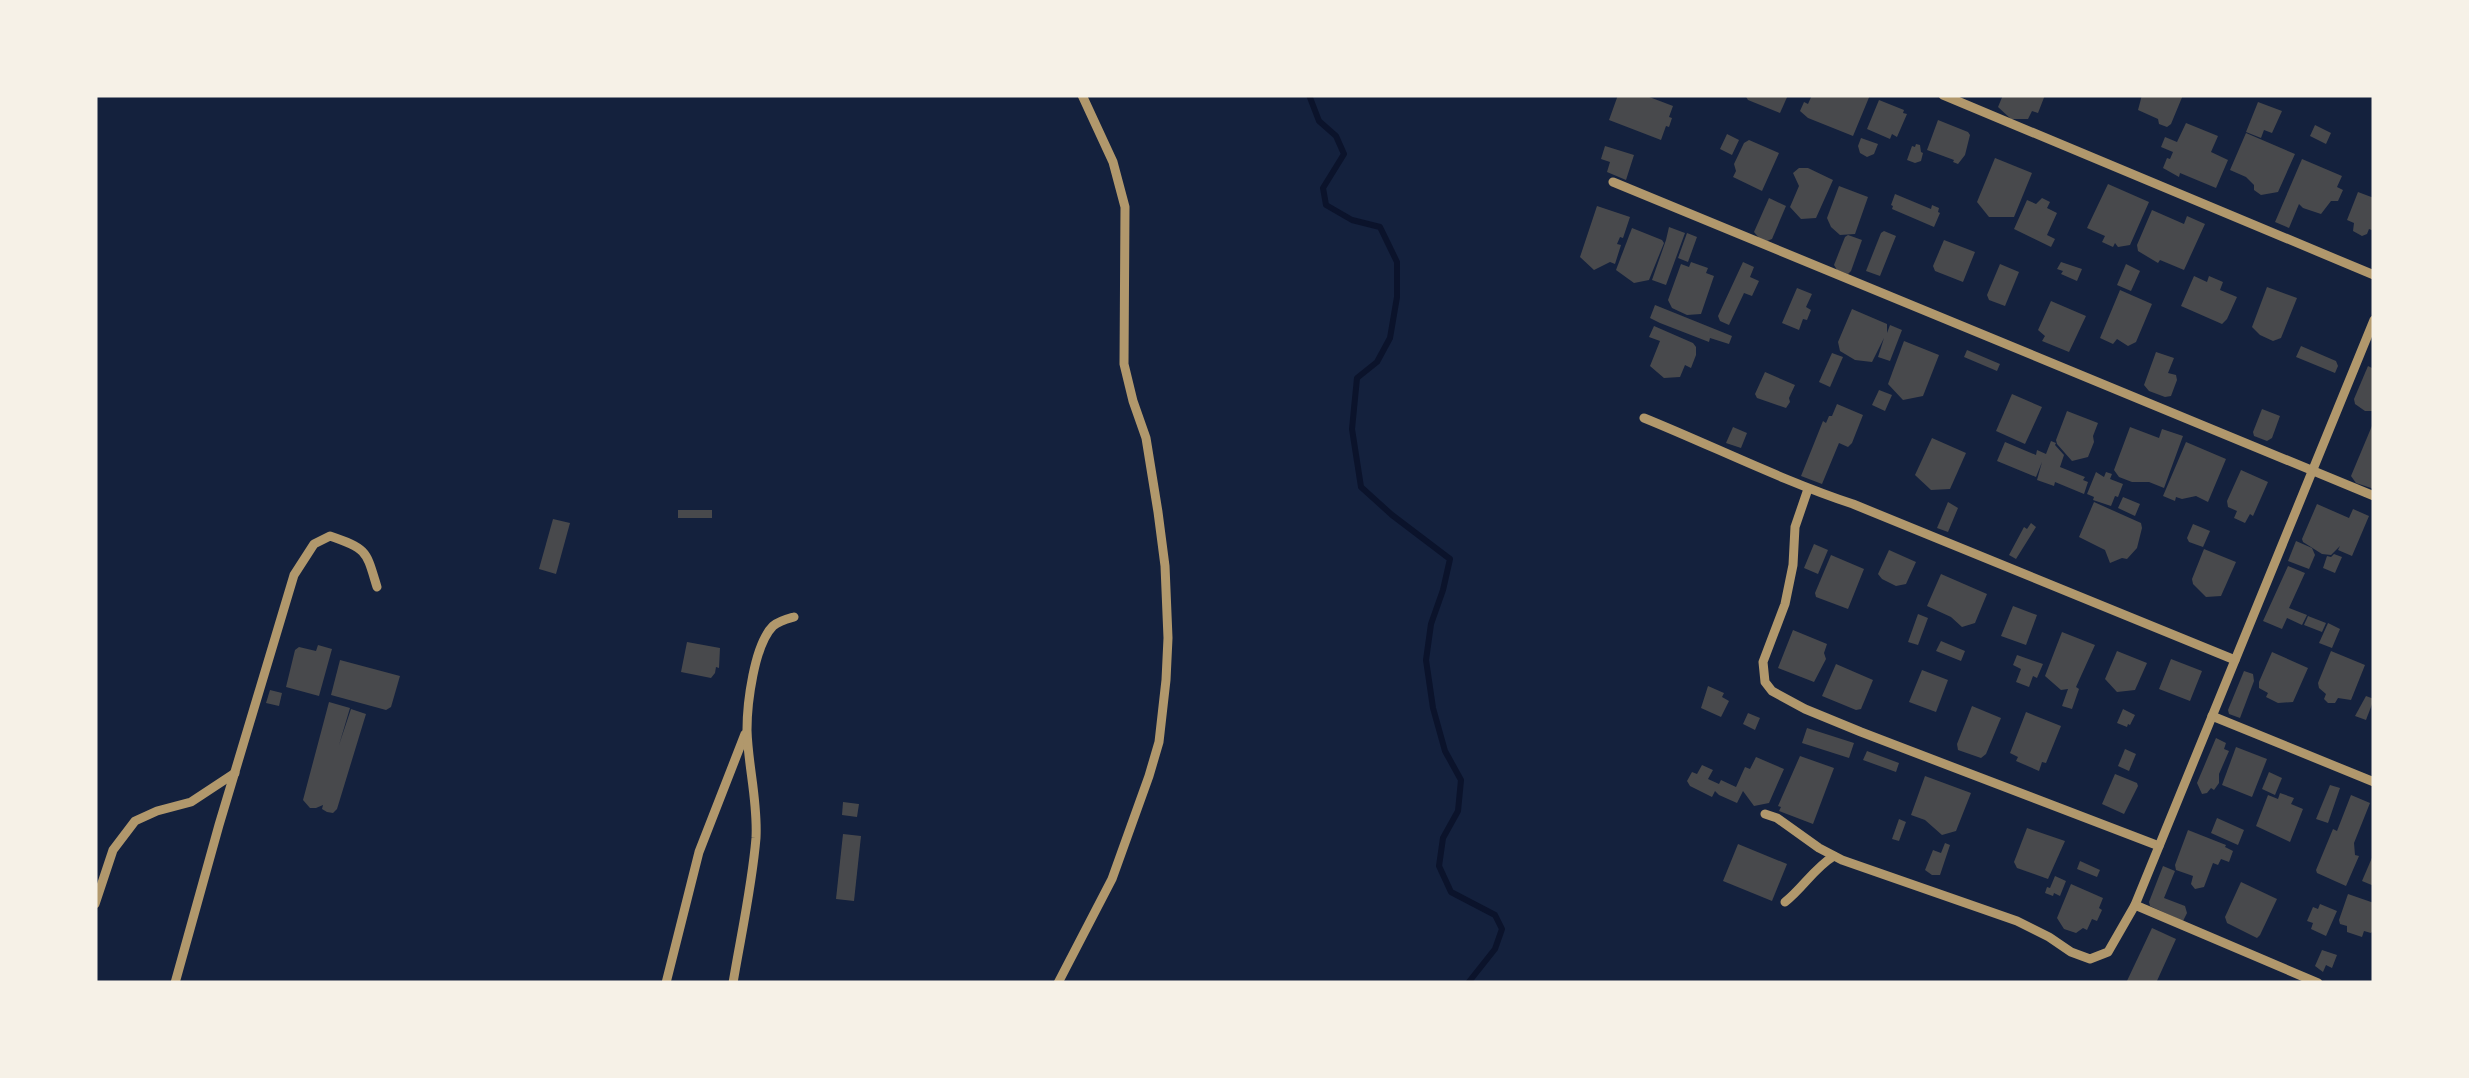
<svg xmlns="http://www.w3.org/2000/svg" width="2469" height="1078" font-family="'IBM Plex Sans',sans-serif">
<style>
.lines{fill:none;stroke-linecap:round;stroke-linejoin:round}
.stream{stroke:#0b132b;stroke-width:6}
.building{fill:#48494c}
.minor{stroke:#b1986c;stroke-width:9}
</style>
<rect width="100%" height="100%" fill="#14213d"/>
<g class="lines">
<path class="stream" d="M 1309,95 L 1319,121 L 1336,136 L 1344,154 L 1323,188 L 1326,205 L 1352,220 L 1380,227 L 1397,262 L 1397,297 L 1390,338 L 1377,362 L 1357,378 L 1352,429 L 1361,487 L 1392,515 L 1450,559 L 1443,590 L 1431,624 L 1426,660 L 1433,708 L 1445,751 L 1461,780 L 1458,811 L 1443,838 L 1439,866 L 1451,892 L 1495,915 L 1502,929 L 1495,949 L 1468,983"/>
</g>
<g class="building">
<path d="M 1618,95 L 1644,95 L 1673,106 L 1669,117 L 1672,118 L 1669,127 L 1666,126 L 1661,140 L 1609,120 Z"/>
<path d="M 1745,95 L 1788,95 L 1780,113 L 1748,100 Z"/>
<path d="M 1812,95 L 1870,95 L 1853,136 L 1808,118 L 1800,111 L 1804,102 L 1808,104 Z"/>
<path d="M 2003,95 L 2045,95 L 2038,113 L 2032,111 L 2028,119 L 2011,119 L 1998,107 Z"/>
<path d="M 2142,95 L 2183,95 L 2171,124 L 2167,127 L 2159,124 L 2158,119 L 2138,110 Z"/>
<path d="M 1879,100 L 1904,110 L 1903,113 L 1907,114 L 1897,137 L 1892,134 L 1890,139 L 1867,129 Z"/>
<path d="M 2258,102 L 2282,111 L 2272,133 L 2264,130 L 2261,138 L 2246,132 Z"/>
<path d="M 1938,120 L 1968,132 L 1970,135 L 1965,155 L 1958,164 L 1953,162 L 1954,160 L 1927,150 Z"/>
<path d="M 2186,123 L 2218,136 L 2211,152 L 2228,160 L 2216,188 L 2180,173 L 2179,177 L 2163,168 L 2167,158 L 2170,159 L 2173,152 L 2161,147 L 2165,137 L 2177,142 Z"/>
<path d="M 2315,125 L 2331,133 L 2326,144 L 2310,136 Z"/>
<path d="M 2246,133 L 2295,154 L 2278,192 L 2261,195 L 2254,190 L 2254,185 L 2246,177 L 2230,170 Z"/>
<path d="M 1727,134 L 1739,140 L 1732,155 L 1720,149 Z"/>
<path d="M 1861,138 L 1878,144 L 1874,154 L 1867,157 L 1860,153 L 1858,146 Z"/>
<path d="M 1749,140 L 1779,153 L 1762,191 L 1733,177 L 1736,171 L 1734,164 L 1744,143 Z"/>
<path d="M 1916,144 L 1920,145 L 1921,152 L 1923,153 L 1921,161 L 1915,163 L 1907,160 L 1912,146 L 1915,147 Z"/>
<path d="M 1605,146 L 1634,155 L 1626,180 L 1607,172 L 1610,162 L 1601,159 Z"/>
<path d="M 1995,158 L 2032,173 L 2014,217 L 1989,217 L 1977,202 Z"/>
<path d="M 2302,159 L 2342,176 L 2337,187 L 2343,190 L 2338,201 L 2331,201 L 2321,214 L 2303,208 L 2299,204 L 2289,228 L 2275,222 Z"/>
<path d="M 1799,168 L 1808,168 L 1833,180 L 1816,218 L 1801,219 L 1790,207 L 1799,186 L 1793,173 Z"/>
<path d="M 2108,184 L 2149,202 L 2130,245 L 2118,247 L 2115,243 L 2113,247 L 2102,242 L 2105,236 L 2087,228 Z"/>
<path d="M 1839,186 L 1868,197 L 1855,234 L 1840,235 L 1831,227 L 1827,218 Z"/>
<path d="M 2358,192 L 2374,198 L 2374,231 L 2369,229 L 2367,234 L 2362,236 L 2353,231 L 2354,223 L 2347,220 Z"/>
<path d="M 1895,194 L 1931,209 L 1932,205 L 1939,208 L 1938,212 L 1940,213 L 1934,227 L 1892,209 L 1893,206 L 1891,205 Z"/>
<path d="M 1769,198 L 1786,206 L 1772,239 L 1767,241 L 1760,239 L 1754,232 Z"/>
<path d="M 2042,198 L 2050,202 L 2047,208 L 2057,213 L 2047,235 L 2055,239 L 2051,247 L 2014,229 L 2027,200 L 2036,204 Z"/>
<path d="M 1597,206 L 1630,217 L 1623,238 L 1620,237 L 1617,244 L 1621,245 L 1615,264 L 1610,262 L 1594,270 L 1580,257 Z"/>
<path d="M 2152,210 L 2184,224 L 2187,216 L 2205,224 L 2184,270 L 2160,260 L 2158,263 L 2138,251 L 2137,245 Z"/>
<path d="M 1669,227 L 1685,233 L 1666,285 L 1652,280 L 1666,240 Z"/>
<path d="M 1632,228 L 1662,240 L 1664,243 L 1649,280 L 1634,283 L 1616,270 Z"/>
<path d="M 1884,231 L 1896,236 L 1880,276 L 1866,271 L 1881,233 Z"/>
<path d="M 1687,233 L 1697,237 L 1688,262 L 1678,258 Z"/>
<path d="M 1848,235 L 1862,240 L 1851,271 L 1848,274 L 1837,270 L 1834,265 L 1845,237 Z"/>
<path d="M 1944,240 L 1975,252 L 1963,282 L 1935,271 L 1933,266 Z"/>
<path d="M 1691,262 L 1708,268 L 1706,273 L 1714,276 L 1701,314 L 1687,315 L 1672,308 L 1668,300 L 1681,264 L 1689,267 Z"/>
<path d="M 1743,262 L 1754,267 L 1750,277 L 1759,281 L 1752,296 L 1744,293 L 1729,325 L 1720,321 L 1718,316 Z"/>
<path d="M 2061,262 L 2082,269 L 2077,281 L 2061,274 L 2063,271 L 2057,269 Z"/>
<path d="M 2000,264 L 2019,272 L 2005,306 L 1989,300 L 1987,295 Z"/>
<path d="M 2126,264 L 2140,271 L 2131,291 L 2117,285 Z"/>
<path d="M 2194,276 L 2207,282 L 2209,276 L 2223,282 L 2220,290 L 2237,297 L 2227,319 L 2222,324 L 2181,306 Z"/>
<path d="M 2267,287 L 2297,298 L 2281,338 L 2273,341 L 2260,335 L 2252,327 Z"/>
<path d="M 1797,288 L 1812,294 L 1806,307 L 1811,310 L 1807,320 L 1803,319 L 1799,330 L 1782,323 Z"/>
<path d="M 2120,290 L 2152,304 L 2136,342 L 2128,346 L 2117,339 L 2113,344 L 2100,338 Z"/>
<path d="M 2051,301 L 2086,316 L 2069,352 L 2042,341 L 2045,336 L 2038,330 Z"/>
<path d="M 1655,305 L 1732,336 L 1729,344 L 1710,338 L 1709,342 L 1660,323 L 1650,318 Z"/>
<path d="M 1852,309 L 1887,324 L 1887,333 L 1890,325 L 1902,330 L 1890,361 L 1878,357 L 1884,338 L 1872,362 L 1855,360 L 1840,351 L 1838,342 Z"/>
<path d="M 1654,326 L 1693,343 L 1696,347 L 1696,355 L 1691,368 L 1685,365 L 1680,377 L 1664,378 L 1650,366 L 1660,341 L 1649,337 Z"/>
<path d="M 1904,341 L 1939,355 L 1923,396 L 1903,400 L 1888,384 Z"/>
<path d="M 2301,346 L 2336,361 L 2338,366 L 2335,373 L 2296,357 Z"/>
<path d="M 1967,350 L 2000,364 L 1997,371 L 1964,357 Z"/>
<path d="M 2156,352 L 2174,358 L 2168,373 L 2176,375 L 2177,380 L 2171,396 L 2165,397 L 2149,391 L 2144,385 Z"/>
<path d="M 1832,353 L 1843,357 L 1830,387 L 1819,382 Z"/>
<path d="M 2368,366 L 2374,369 L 2374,411 L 2365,411 L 2355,404 L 2354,399 Z"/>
<path d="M 1765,372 L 1795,385 L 1789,398 L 1790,402 L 1786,408 L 1757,398 L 1755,394 Z"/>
<path d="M 1879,390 L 1892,395 L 1885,411 L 1872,405 Z"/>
<path d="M 2012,394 L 2042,407 L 2025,444 L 1996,431 Z"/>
<path d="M 1837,404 L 1863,415 L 1852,443 L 1848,447 L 1839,443 L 1822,484 L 1801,476 L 1823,421 L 1826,423 L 1829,416 L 1832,416 Z"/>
<path d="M 2262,409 L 2280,416 L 2272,438 L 2267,441 L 2254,436 L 2253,432 Z"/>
<path d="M 2067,411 L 2098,423 L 2093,436 L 2094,442 L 2088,457 L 2072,461 L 2057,444 L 2056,440 Z"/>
<path d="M 2374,421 L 2374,489 L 2356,483 L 2351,476 Z"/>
<path d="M 1733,427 L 1747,433 L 1741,448 L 1726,443 Z"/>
<path d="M 2130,427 L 2159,438 L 2162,429 L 2183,436 L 2164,488 L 2149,482 L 2132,482 L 2119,477 L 2114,470 Z"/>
<path d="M 1932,438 L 1966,453 L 1950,489 L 1931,490 L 1915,475 Z"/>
<path d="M 2051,441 L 2056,443 L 2055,445 L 2064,455 L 2060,467 L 2085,477 L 2083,480 L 2088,482 L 2084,494 L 2055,482 L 2054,486 L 2037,480 L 2042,462 L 2036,477 L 1997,461 L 2005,442 L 2036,455 L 2037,450 L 2046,454 Z"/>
<path d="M 2186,442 L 2226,459 L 2208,502 L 2196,496 L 2182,499 L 2176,497 L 2175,501 L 2163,496 Z"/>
<path d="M 2241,470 L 2268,482 L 2253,516 L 2250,514 L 2245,523 L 2234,518 L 2237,511 L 2228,507 L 2227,501 Z"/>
<path d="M 2096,472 L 2104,477 L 2106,472 L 2112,474 L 2110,479 L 2123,484 L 2118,497 L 2115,496 L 2111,506 L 2093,500 L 2094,497 L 2087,494 Z"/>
<path d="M 2123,497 L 2140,504 L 2135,516 L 2118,508 Z"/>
<path d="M 1948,502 L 1958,508 L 1948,532 L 1937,528 Z"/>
<path d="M 2094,502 L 2141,523 L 2142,528 L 2137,548 L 2127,559 L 2122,558 L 2110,563 L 2105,550 L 2079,537 Z"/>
<path d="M 2317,504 L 2349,518 L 2353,509 L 2369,516 L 2352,556 L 2338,550 L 2340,546 L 2331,555 L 2322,554 L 2303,542 L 2302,539 Z"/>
<rect x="678" y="510" width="34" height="8"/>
<path d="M 553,519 L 570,523 L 556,574 L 539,569 Z"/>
<path d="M 2031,523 L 2036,527 L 2016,559 L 2009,555 L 2024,527 L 2027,529 Z"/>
<path d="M 2193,524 L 2210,531 L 2203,547 L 2189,542 L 2187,538 Z"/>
<path d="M 2296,541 L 2312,548 L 2315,555 L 2309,569 L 2288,561 Z"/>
<path d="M 1814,544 L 1828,550 L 1818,574 L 1804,568 Z"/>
<path d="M 2204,549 L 2236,562 L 2221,596 L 2206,597 L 2193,584 L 2192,579 Z"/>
<path d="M 1889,550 L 1916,562 L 1906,584 L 1896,586 L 1882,579 L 1878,574 Z"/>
<path d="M 2334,554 L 2342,557 L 2335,573 L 2323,568 L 2327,556 L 2331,557 Z"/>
<path d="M 1831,555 L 1864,569 L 1848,609 L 1816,597 L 1815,593 Z"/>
<path d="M 2288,566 L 2305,573 L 2289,608 L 2307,615 L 2302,625 L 2287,618 L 2282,629 L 2263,621 Z"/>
<path d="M 1941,574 L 1987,594 L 1975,623 L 1962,627 L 1951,617 L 1927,606 Z"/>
<path d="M 2013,606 L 2037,615 L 2026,645 L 2001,636 Z"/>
<path d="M 1918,614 L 1928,618 L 1918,645 L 1908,642 Z"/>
<path d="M 2308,616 L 2326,623 L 2322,632 L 2304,625 Z"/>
<path d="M 2328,623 L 2340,629 L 2332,648 L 2319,643 Z"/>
<path d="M 1793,630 L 1827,644 L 1824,653 L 1826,659 L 1814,682 L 1778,668 Z"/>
<path d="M 2062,632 L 2095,645 L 2076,687 L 2079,689 L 2072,709 L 2062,706 L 2068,689 L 2061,690 L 2045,676 Z"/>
<path d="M 1941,641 L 1965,651 L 1961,661 L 1936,651 Z"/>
<path d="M 687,642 L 720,648 L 719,668 L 716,667 L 715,673 L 711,678 L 681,672 Z"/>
<path d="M 318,645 L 332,649 L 319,696 L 286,687 L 295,650 L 299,647 L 316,651 Z"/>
<path d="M 2117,651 L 2147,663 L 2135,690 L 2117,692 L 2105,679 Z"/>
<path d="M 2331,651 L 2365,665 L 2351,700 L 2338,698 L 2335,703 L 2328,703 L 2324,699 L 2326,694 L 2319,688 L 2318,683 Z"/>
<path d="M 2272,652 L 2308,668 L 2293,702 L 2278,703 L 2266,697 L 2268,693 L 2259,688 L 2259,682 Z"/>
<path d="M 2017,655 L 2043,664 L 2037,678 L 2033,676 L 2029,687 L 2016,682 L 2021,669 L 2013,665 Z"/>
<path d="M 2171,659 L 2202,671 L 2190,701 L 2159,689 Z"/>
<path d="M 340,660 L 400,676 L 391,707 L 386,710 L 331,695 Z"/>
<path d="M 1836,664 L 1873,680 L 1861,709 L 1856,710 L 1822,696 Z"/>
<path d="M 1922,670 L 1948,680 L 1936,712 L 1909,702 Z"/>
<path d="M 2244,671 L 2253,674 L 2254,681 L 2240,718 L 2229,714 L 2228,710 Z"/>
<path d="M 1708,686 L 1724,693 L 1722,697 L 1729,701 L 1721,717 L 1701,708 Z"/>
<path d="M 270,690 L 282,693 L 279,706 L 266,703 Z"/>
<path d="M 2366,696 L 2374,699 L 2366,720 L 2355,716 Z"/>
<path d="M 329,702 L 350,708 L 339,745 L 351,709 L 366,714 L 337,809 L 333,813 L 327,812 L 322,809 L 323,805 L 316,808 L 310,808 L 303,800 Z"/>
<path d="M 1972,706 L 2001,718 L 1986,754 L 1981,758 L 1958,750 L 1957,744 Z"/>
<path d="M 2123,709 L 2135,715 L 2130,725 L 2128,724 L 2127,727 L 2117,723 Z"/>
<path d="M 2026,712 L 2061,726 L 2046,763 L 2042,762 L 2039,771 L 2016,761 L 2018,757 L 2010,753 Z"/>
<path d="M 1748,713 L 1760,718 L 1755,730 L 1743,724 Z"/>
<path d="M 1807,728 L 1854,743 L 1849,758 L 1802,743 Z"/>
<path d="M 2216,738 L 2226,743 L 2224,749 L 2229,751 L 2219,774 L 2219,783 L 2214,790 L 2211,788 L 2207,793 L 2202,794 L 2197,783 Z"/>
<path d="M 2236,747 L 2267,759 L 2252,797 L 2222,785 Z"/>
<path d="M 2125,749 L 2136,754 L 2129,771 L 2118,766 Z"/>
<path d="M 1867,751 L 1899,763 L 1896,772 L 1863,760 Z"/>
<path d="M 1800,756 L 1834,768 L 1813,824 L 1779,811 L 1781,807 L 1778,806 Z"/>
<path d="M 1756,757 L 1784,769 L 1769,803 L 1754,806 L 1743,791 L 1737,803 L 1719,795 L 1715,791 L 1712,797 L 1690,786 L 1687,781 L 1692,772 L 1697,774 L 1702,765 L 1713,770 L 1708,779 L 1719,784 L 1721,780 L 1736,787 L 1745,767 L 1750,769 Z"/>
<path d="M 2269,772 L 2282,778 L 2275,795 L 2262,789 Z"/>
<path d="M 2115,774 L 2137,783 L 2138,786 L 2124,814 L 2102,804 Z"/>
<path d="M 1925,776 L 1971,793 L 1956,831 L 1942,835 L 1925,820 L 1911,815 Z"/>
<path d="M 2330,785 L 2340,788 L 2328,823 L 2316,819 Z"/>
<path d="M 2280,793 L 2294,798 L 2291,804 L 2303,809 L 2290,842 L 2256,826 L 2268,795 L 2278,799 Z"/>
<path d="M 2351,795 L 2370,803 L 2354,843 L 2355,855 L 2359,856 L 2346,886 L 2317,873 L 2316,870 L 2333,829 L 2337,831 Z"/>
<path d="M 843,802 L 859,804 L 857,817 L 842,815 Z"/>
<path d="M 2217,818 L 2244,830 L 2238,845 L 2211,833 Z"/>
<path d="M 1899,819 L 1906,822 L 1899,841 L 1892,839 Z"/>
<path d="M 2027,828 L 2065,841 L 2048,879 L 2017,868 L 2014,862 Z"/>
<path d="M 2188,830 L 2226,845 L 2225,847 L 2233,851 L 2229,862 L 2221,859 L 2218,865 L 2213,863 L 2204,887 L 2195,889 L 2191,884 L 2193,876 L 2176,870 L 2175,865 Z"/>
<path d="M 843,834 L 861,836 L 854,901 L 836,899 Z"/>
<path d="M 1945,843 L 1950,845 L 1940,875 L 1932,875 L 1925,870 L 1933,850 L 1941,853 Z"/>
<path d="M 1738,844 L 1787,864 L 1772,901 L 1723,881 Z"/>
<path d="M 2374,853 L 2374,886 L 2362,881 Z"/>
<path d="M 2080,861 L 2100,870 L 2097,877 L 2077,869 Z"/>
<path d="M 2163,866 L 2175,871 L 2164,898 L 2185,906 L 2187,913 L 2183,921 L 2150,906 L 2149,902 Z"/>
<path d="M 2055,876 L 2066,881 L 2060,896 L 2054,893 L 2053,896 L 2045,893 L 2047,887 L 2050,888 Z"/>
<path d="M 2241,882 L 2277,899 L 2260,935 L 2257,938 L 2227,923 L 2225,917 Z"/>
<path d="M 2071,884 L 2103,898 L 2099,908 L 2102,910 L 2097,921 L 2092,919 L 2087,930 L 2083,928 L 2076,933 L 2064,929 L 2057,918 Z"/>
<path d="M 2348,894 L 2374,903 L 2374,929 L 2371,933 L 2364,931 L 2362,937 L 2347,932 L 2347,926 L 2340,924 L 2339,920 Z"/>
<path d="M 2320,904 L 2337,911 L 2326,936 L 2311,929 L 2313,923 L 2307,921 L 2313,907 L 2318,909 Z"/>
<path d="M 2152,928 L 2176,939 L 2156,983 L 2126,983 Z"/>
<path d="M 2322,950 L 2337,955 L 2332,968 L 2326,965 L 2323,972 L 2315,966 Z"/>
</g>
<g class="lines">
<g class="minor">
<path d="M 1943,95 L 2374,275"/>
<path d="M 1613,182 L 2374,496"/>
<path d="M 1644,418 C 1713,446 1783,481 1853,504 L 2235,660"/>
<path d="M 1808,489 L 1795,527 L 1793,565 L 1785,604 L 1763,662 L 1765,682 L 1772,691 L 1805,709 L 1861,732 L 2159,846"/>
<path d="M 2212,716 L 2374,782"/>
<path d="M 1765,814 L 1777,818 L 1819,848 L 1842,860 L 2017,921 L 2049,937 L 2071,952 L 2090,959 L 2108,952 L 2135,905 L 2374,320"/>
<path d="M 1785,902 C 1803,888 1814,868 1834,856"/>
<path d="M 95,904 L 113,850 L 135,821 L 157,811 L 191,802 L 235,773"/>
<path d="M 2135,905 L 2318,983"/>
<path d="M 175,983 L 219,825 L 294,575 L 314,544 L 330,536 C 368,549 366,551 377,587"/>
<path d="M 666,983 L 699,852 L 745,734"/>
<path d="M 733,983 C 741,935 752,886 756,838 C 758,801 748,766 747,730 C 747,704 754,645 773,626 C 779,621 787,619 794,617"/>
<path d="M 1058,983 L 1112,879 L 1149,776 L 1159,742 L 1166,680 L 1168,638 L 1165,566 L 1158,512 L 1146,438 L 1133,401 L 1124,364 L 1125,207 L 1113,162 L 1082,95"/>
</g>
</g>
<rect width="2469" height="1078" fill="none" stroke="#f6f1e7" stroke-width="195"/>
</svg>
